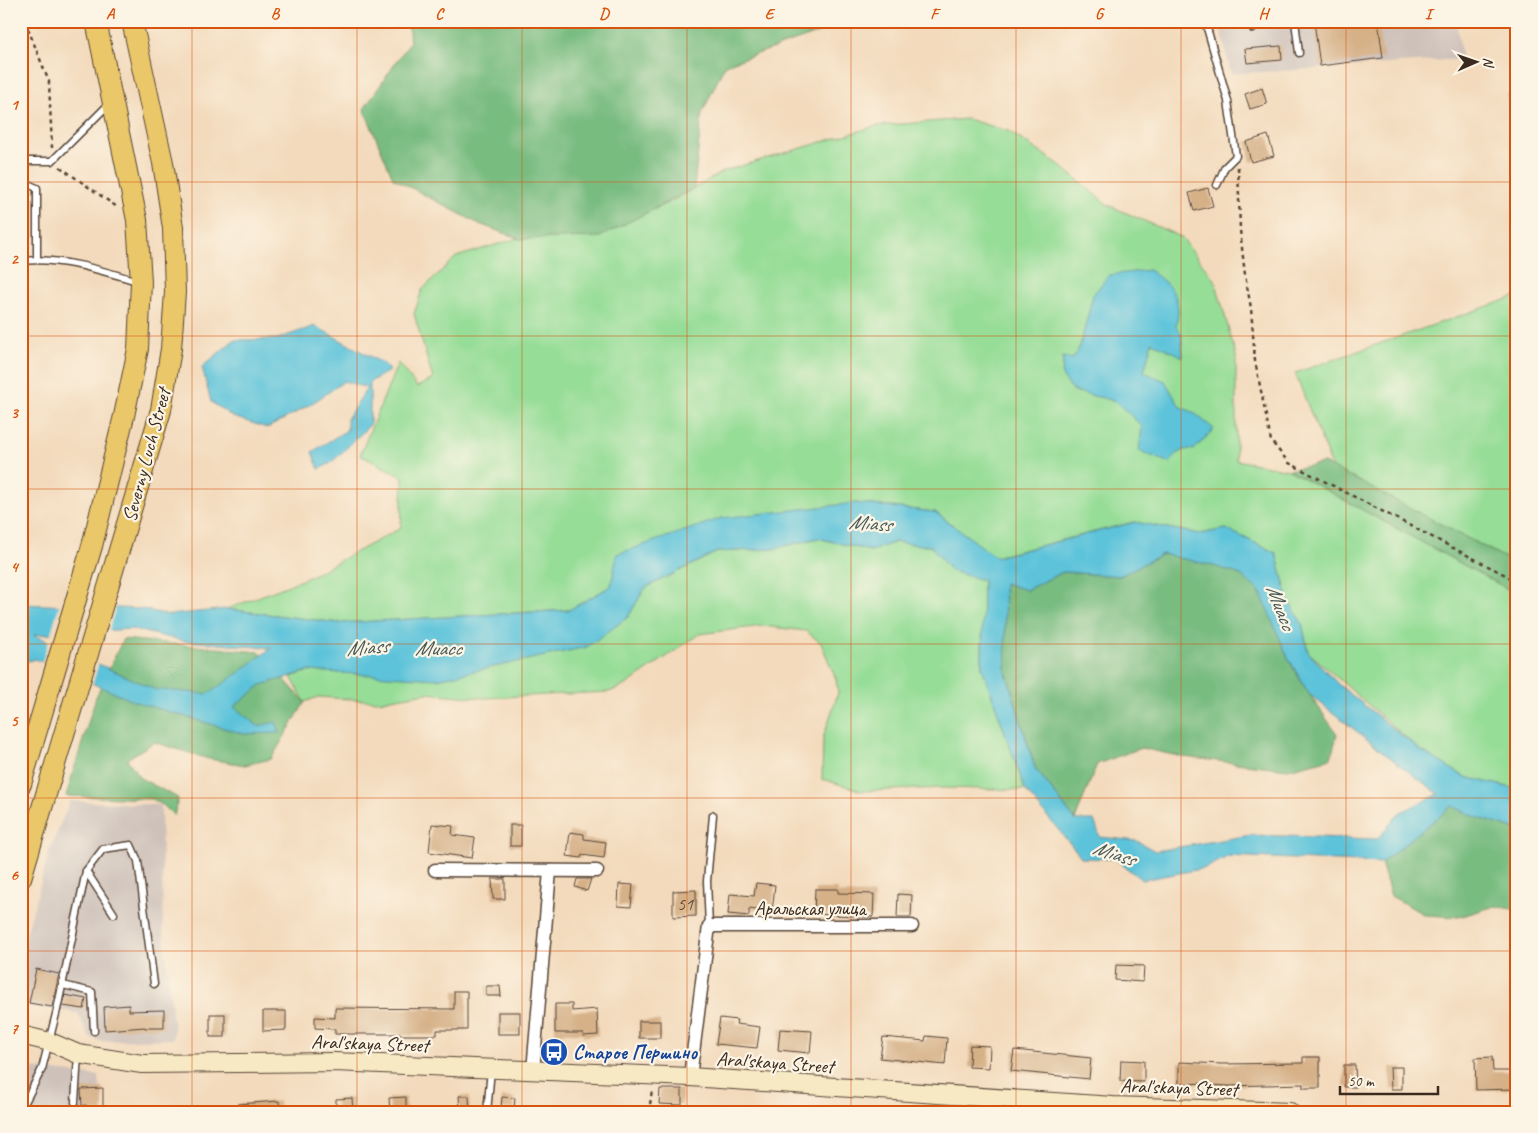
<svg xmlns="http://www.w3.org/2000/svg" width="1538" height="1133" font-family="Caveat,sans-serif">
<style>
.industrial{fill:#cec1ba}
.green{fill:#96dd97;stroke:#68845a}
.forest{fill:#78bc80;stroke:#5a734f}
.water{fill:#5cc3da;stroke:#4c767c;fill-rule:evenodd}
.pier{fill:#f3dabc}
.building{fill:#d6b188}
.lines{fill:none;stroke-linecap:round;stroke-linejoin:round}
.lane-casing{stroke:#574436;stroke-width:9}
.street-casing{stroke:#574436;stroke-width:15}
.secondary-casing{stroke:#574436;stroke-width:20}
.primary-casing{stroke:#574436;stroke-width:22}
.path{stroke:#574436;stroke-width:2.5;stroke-dasharray:4 4;stroke-linecap:butt}
.lane{stroke:#fff;stroke-width:6}
.street{stroke:#fff;stroke-width:12}
.secondary{stroke:#f7e9c3;stroke-width:18}
.primary{stroke:#eac769;stroke-width:20}
.grid{fill:none;stroke:#d7540e;stroke-width:1;stroke-opacity:0.55}
.labels{text-anchor:middle;stroke-width:4.5;stroke-linejoin:round;paint-order:stroke}
.number-label{font-size:18px;fill:#624c38}
.street-label{font-size:20px;fill:#3b2a1e;stroke:#fcf5e5}
.transit-label{font-size:20px;font-weight:bold;fill:#164399;stroke:#fcf5e5;text-anchor:start}
.water-label{font-size:21px;font-style:italic;fill:#455856;stroke:#fcf5e5}
.neatline{fill:none;stroke:#d7540e;stroke-width:2}
.grid-label{font-size:16px;text-anchor:middle;font-weight:bold;fill:#d7540e}
</style>
<rect width="100%" height="100%" fill="#fcf5e5"/>
<filter id="ink" filterUnits="userSpaceOnUse"><feTurbulence type="fractalNoise" baseFrequency=".02" numOctaves="2"/><feDisplacementMap in="SourceGraphic" scale="10" xChannelSelector="R" yChannelSelector="G"/><feConvolveMatrix kernelMatrix="1 2 1 2 8 2 1 2 1" color-interpolation-filters="sRGB"/></filter>
<filter id="wash" filterUnits="userSpaceOnUse"><feTurbulence type="fractalNoise" baseFrequency=".0096" numOctaves="4" result="noise"/><feDisplacementMap in="SourceGraphic" scale="20" xChannelSelector="R" yChannelSelector="G"/><feGaussianBlur stdDeviation="1.12" result="paint"/><feColorMatrix in="noise" values="0 0 0 0 0 0 0 0 0 0 0 0 0 0 0 0 0 1.4 0 .05"/><feComposite in="paint" operator="in"/></filter>
<g filter="url(#wash)">
<rect width="100%" height="100%" fill="#f3dabc"/>
<g class="industrial">
<path d="M 1219,21 L 1456,21 L 1462,59 L 1231,74 Z"/>
<path d="M 70,801 L 161,805 L 163,926 L 174,1031 L 173,1039 L 100,1041 L 89,1037 L 78,1013 L 21,1005 L 21,953 L 50,849 Z"/>
<path d="M 21,1067 L 99,1076 L 102,1112 L 21,1112 Z"/>
</g>
<g class="green">
<path d="M 967,119 L 1008,131 L 1057,163 L 1108,205 L 1181,237 L 1215,280 L 1236,356 L 1236,460 L 1289,470 L 1517,594 L 1517,789 L 1465,777 L 1420,750 L 1308,652 L 1302,623 L 1289,602 L 1276,553 L 1226,529 L 1200,534 L 1134,522 L 995,557 L 935,512 L 855,503 L 611,586 L 569,610 L 339,623 L 227,609 L 307,578 L 401,528 L 403,477 L 360,455 L 398,363 L 417,387 L 433,379 L 414,314 L 422,290 L 456,257 L 515,239 L 597,236 L 674,200 L 724,171 L 876,126 Z"/>
<path d="M 1517,296 L 1517,564 L 1333,469 L 1295,373 Z"/>
<path d="M 818,538 L 871,551 L 895,542 L 931,546 L 951,571 L 983,580 L 982,667 L 1025,790 L 944,788 L 862,791 L 822,779 L 823,738 L 838,693 L 836,679 L 821,643 L 806,631 L 762,626 L 699,634 L 626,685 L 609,692 L 483,698 L 426,693 L 380,701 L 318,697 L 305,702 L 291,677 L 309,671 L 628,617 L 645,588 L 717,552 L 773,549 Z"/>
</g>
<g class="forest">
<path d="M 408,21 L 852,21 L 725,65 L 702,113 L 694,188 L 600,237 L 520,239 L 479,224 L 393,178 L 364,109 L 410,42 Z"/>
<path d="M 1517,88 L 1517,127 L 1511,125 L 1508,95 Z"/>
<path d="M 1324,463 L 1517,564 L 1517,594 L 1289,470 Z"/>
<path d="M 1162,554 C 1187,559 1216,563 1239,574 C 1268,588 1275,631 1288,658 C 1302,685 1320,709 1337,734 L 1331,758 L 1288,769 L 1183,757 L 1141,748 L 1097,764 L 1075,820 L 1035,768 L 1006,671 L 1004,582 L 1026,590 L 1063,572 L 1120,576 Z"/>
<path d="M 123,639 L 259,652 L 305,702 L 271,759 L 245,765 L 209,759 L 154,742 L 127,759 L 140,778 L 178,798 L 174,816 L 163,805 L 152,799 L 66,796 L 96,697 Z"/>
<path d="M 1452,805 L 1476,817 L 1517,830 L 1517,910 L 1495,906 L 1459,917 L 1425,915 L 1391,896 L 1381,863 Z"/>
</g>
<g class="water">
<path d="M 1149,270 C 1172,286 1183,297 1176,326 L 1181,333 L 1183,357 L 1152,342 L 1144,372 L 1165,381 L 1180,407 L 1193,412 L 1214,429 L 1194,450 C 1183,447 1175,454 1170,463 L 1139,451 L 1142,426 L 1115,401 L 1073,391 L 1062,376 L 1063,357 L 1073,359 L 1080,346 L 1093,295 L 1109,275 Z"/>
<path d="M 315,326 L 384,364 L 389,371 L 370,382 L 370,425 L 331,463 L 319,469 L 312,452 L 347,430 L 347,419 L 367,388 L 344,381 C 319,400 295,414 267,428 L 233,417 L 211,402 L 202,367 L 234,340 L 277,339 Z"/>
<path d="M 855,503 L 935,512 L 996,557 L 1135,522 L 1200,534 L 1226,529 L 1276,553 L 1289,602 L 1302,623 L 1308,652 L 1338,684 L 1420,750 L 1465,777 L 1517,789 L 1517,830 L 1476,817 L 1452,806 L 1381,863 L 1229,856 L 1206,868 L 1142,880 L 1115,859 L 1082,858 L 1025,790 L 982,667 L 983,580 L 951,571 L 931,546 L 895,542 L 871,551 L 818,538 L 773,549 L 717,552 L 645,588 L 628,617 L 587,647 L 437,679 L 309,671 L 261,685 L 234,707 L 258,726 L 276,722 L 280,733 L 244,734 L 136,702 L 35,659 L 21,663 L 21,604 L 142,609 L 168,615 L 227,609 L 339,623 L 569,610 L 611,586 L 617,554 L 722,518 ZM 1162,554 L 1214,566 L 1241,575 L 1260,592 L 1287,656 L 1309,694 L 1401,766 L 1439,794 L 1399,813 L 1378,839 L 1251,835 L 1155,851 L 1137,841 L 1100,837 L 1094,820 L 1075,820 L 1035,768 L 1006,672 L 1004,583 L 1026,590 L 1063,572 L 1120,576 ZM 132,629 L 183,641 L 271,648 L 240,672 L 208,694 L 154,689 L 34,635 Z"/>
</g>
<g class="pier">
<path d="M 60,603 L 116,606 L 108,633 L 50,636 Z"/>
<path d="M 49,640 L 99,662 L 92,686 L 41,665 Z"/>
</g>
<g id="blocks">
<g class="building">
<path d="M 1314,21 L 1378,21 L 1383,58 L 1320,66 Z"/>
<path d="M 1281,46 L 1282,60 L 1247,63 L 1245,49 Z"/>
<path d="M 1262,88 L 1267,104 L 1250,109 L 1245,94 Z"/>
<path d="M 1268,135 L 1274,156 L 1251,162 L 1246,142 Z"/>
<path d="M 1208,188 L 1213,206 L 1194,211 L 1189,193 Z"/>
<path d="M 432,824 L 453,826 L 452,835 L 475,838 L 472,858 L 429,852 Z"/>
<rect x="510" y="825" width="11" height="21"/>
<path d="M 570,832 L 584,834 L 584,839 L 606,842 L 604,858 L 582,855 L 581,858 L 567,856 Z"/>
<path d="M 492,879 L 505,879 L 505,899 L 493,899 Z"/>
<path d="M 577,879 L 591,879 L 587,891 L 575,887 Z"/>
<path d="M 756,883 L 775,885 L 772,912 L 749,909 L 749,916 L 728,914 L 730,894 L 754,896 Z"/>
<path d="M 619,884 L 633,885 L 631,907 L 618,906 Z"/>
<path d="M 815,889 L 838,889 L 838,893 L 874,894 L 873,917 L 814,914 Z"/>
<path d="M 696,890 L 696,916 L 673,917 L 673,891 Z"/>
<path d="M 898,894 L 912,895 L 911,917 L 897,917 Z"/>
<path d="M 1116,965 L 1144,966 L 1143,982 L 1115,980 Z"/>
<path d="M 36,969 L 59,974 L 52,1007 L 29,1003 Z"/>
<path d="M 486,986 L 500,986 L 501,996 L 486,996 Z"/>
<path d="M 454,991 L 467,991 L 467,1030 L 437,1030 L 437,1035 L 400,1035 L 400,1034 L 335,1034 L 335,1029 L 315,1028 L 315,1017 L 335,1018 L 335,1008 L 454,1009 Z"/>
<path d="M 65,995 L 86,999 L 84,1009 L 63,1006 Z"/>
<path d="M 555,1004 L 572,1004 L 572,1011 L 597,1009 L 598,1035 L 583,1036 L 583,1033 L 555,1033 Z"/>
<path d="M 129,1005 L 129,1011 L 164,1010 L 164,1028 L 145,1028 L 145,1027 L 105,1030 L 104,1007 Z"/>
<path d="M 263,1011 L 286,1011 L 286,1030 L 263,1031 Z"/>
<rect x="498" y="1012" width="22" height="22"/>
<rect x="210" y="1014" width="15" height="23"/>
<path d="M 720,1018 L 737,1020 L 736,1024 L 760,1027 L 757,1048 L 716,1044 Z"/>
<rect x="639" y="1021" width="21" height="17"/>
<path d="M 780,1029 L 812,1031 L 810,1053 L 778,1050 Z"/>
<path d="M 926,1036 L 947,1038 L 945,1065 L 880,1058 L 883,1037 L 925,1041 Z"/>
<path d="M 970,1045 L 990,1046 L 989,1068 L 969,1067 Z"/>
<path d="M 1014,1050 L 1091,1058 L 1089,1079 L 1011,1071 Z"/>
<path d="M 1303,1057 L 1320,1057 L 1320,1088 L 1303,1088 L 1303,1084 L 1229,1086 L 1210,1085 L 1210,1083 L 1179,1084 L 1179,1062 L 1221,1064 L 1303,1063 Z"/>
<path d="M 1492,1057 L 1493,1071 L 1517,1071 L 1517,1089 L 1476,1090 L 1475,1058 Z"/>
<path d="M 1121,1060 L 1144,1061 L 1144,1082 L 1120,1081 Z"/>
<path d="M 1344,1065 L 1355,1065 L 1356,1087 L 1344,1087 Z"/>
<path d="M 1390,1067 L 1402,1067 L 1402,1089 L 1391,1089 Z"/>
<path d="M 103,1088 L 103,1112 L 86,1112 L 86,1105 L 82,1106 L 81,1089 Z"/>
<path d="M 660,1089 L 682,1089 L 682,1105 L 659,1104 Z"/>
<path d="M 459,1096 L 469,1096 L 470,1112 L 460,1112 Z"/>
<path d="M 406,1097 L 406,1112 L 390,1112 L 389,1098 Z"/>
<path d="M 502,1097 L 515,1098 L 514,1109 L 501,1109 Z"/>
<path d="M 352,1098 L 353,1112 L 336,1112 L 336,1099 Z"/>
<path d="M 279,1101 L 280,1112 L 238,1112 L 238,1104 Z"/>
</g>
</g>
</g>
<g filter="url(#ink)">
<use href="#blocks" fill-opacity="0" stroke="#574436" stroke-width="1"/>
<g class="lines">
<defs>
<g id="lane">
<path d="M 1205,21 L 1228,101 L 1236,156 L 1225,167 L 1217,185"/>
<path d="M 1251,21 L 1253,29"/>
<path d="M 1295,21 L 1299,53"/>
<path d="M 1401,21 L 1406,21"/>
<path d="M 21,90 L 24,96 L 21,104"/>
<path d="M 21,161 L 52,161 L 110,103"/>
<path d="M 21,181 L 37,188 L 37,259"/>
<path d="M 21,261 C 60,257 101,270 137,281"/>
<path d="M 86,871 L 114,914"/>
<path d="M 709,926 L 707,881 L 713,815"/>
<path d="M 63,985 L 92,992 L 94,1031"/>
<path d="M 75,1102 L 78,1055"/>
<path d="M 21,1110 L 42,1069 L 57,1010 L 86,871 L 103,849 L 131,845 L 138,861 L 154,984"/>
<path d="M 487,1112 L 491,1070"/>
</g>
<g id="street">
<path d="M 435,870 L 597,871"/>
<path d="M 533,1071 L 550,871"/>
<path d="M 690,1077 L 709,926 L 912,926"/>
</g>
<path id="secondary" d="M 21,1035 L 50,1042 L 78,1054 L 142,1064 L 334,1062 L 690,1077 L 1113,1106 L 1290,1112"/>
<g id="primary">
<path d="M 21,784 L 92,546 L 124,416 L 138,349 L 141,282 L 137,220 L 96,21"/>
<path d="M 21,878 L 161,410 L 171,349 L 175,292 L 173,228 L 163,163 L 132,21"/>
</g>
</defs>
<use href="#lane" class="lane-casing"/>
<use href="#street" class="street-casing"/>
<use href="#secondary" class="secondary-casing"/>
<use href="#primary" class="primary-casing"/>
<g class="path">
<path d="M 25,21 L 49,82 L 52,148"/>
<path d="M 60,167 L 117,207"/>
<path d="M 1238,167 L 1240,230 L 1245,275 L 1251,308 L 1255,361 L 1271,441 L 1289,463 L 1517,581"/>
<path d="M 649,1112 L 652,1090"/>
</g>
<use href="#lane" class="lane"/>
<use href="#street" class="street"/>
<use href="#secondary" class="secondary"/>
<use href="#primary" class="primary"/>
</g>
</g>
<path class="grid" d="M 192,21 L 192,1112M 357,21 L 357,1112M 522,21 L 522,1112M 687,21 L 687,1112M 851,21 L 851,1112M 1016,21 L 1016,1112M 1181,21 L 1181,1112M 1346,21 L 1346,1112M 21,182 L 1517,182M 21,336 L 1517,336M 21,489 L 1517,489M 21,644 L 1517,644M 21,798 L 1517,798M 21,951 L 1517,951"/>
<defs>
<symbol id="bus-disc" viewBox="-11 -11 22 22"><circle r="9.5" fill="#1a4fb4" stroke="#fcf5e5"/><path d="M-5-6H5V4H4V6H2V4H-2V6H-4V4H-5ZM-3.5-4V0h7V-4ZM-3.5 1.2v1.5H-2V1.2ZM2 1.2v1.5H3.5V1.2Z" fill="#fff"/></symbol>
</defs>
<g fill-rule="evenodd">
<use href="#bus-disc" x="538" y="1036" width="32" height="32"/>
</g>
<g class="labels">
<g class="number-label">
<text x="685" y="910">51</text>
</g>
<g class="street-label">
<text transform="translate(146 455) rotate(-75)" y="7">Severny Luch Street</text>
<text x="810" y="915">Аральская улица</text>
<text transform="translate(370 1043) rotate(2)" y="7">Aral'skaya Street</text>
<text transform="translate(775 1062) rotate(4)" y="7">Aral'skaya Street</text>
<text transform="translate(1179 1087) rotate(2)" y="7">Aral'skaya Street</text>
</g>
<g class="transit-label">
<text x="573" y="1059">Старое Першино</text>
</g>
<g class="water-label">
<text transform="translate(870 523) rotate(4)" y="7">Miass</text>
<text transform="translate(1281 607) rotate(69)" y="7">Миасс</text>
<text transform="translate(367 647) rotate(-5)" y="7">Miass</text>
<text x="438" y="655">Миасс</text>
<text transform="translate(1114 853) rotate(18)" y="7">Miass</text>
</g>
</g>
<rect width="1538" height="1133" fill="none" stroke="#fcf5e5" stroke-width="55"/>
<g transform="translate(1476 62) rotate(88)" stroke="#fcf5e5" stroke-width="4" paint-order="stroke">
<path d="M0-4L9 19L0 12L-9 19Z" fill="#3b2a1e"/>
<text y="-8" font-size="14" font-weight="bold" text-anchor="middle" fill="#3b2a1e">N</text>
</g>
<path d="M1340 1086v8h98v-8" fill="none" stroke="#3b2a1e" stroke-width="2.5"/>
<text x="1348" y="1086" font-size="15" fill="#3b2a1e" stroke="#fcf5e5" stroke-width="4" paint-order="stroke">50 m</text>
<rect x="28" y="28" width="1482" height="1078" class="neatline"/>
<g class="grid-label">
<text x="110" y="19">A</text>
<text x="275" y="19">B</text>
<text x="439" y="19">C</text>
<text x="604" y="19">D</text>
<text x="769" y="19">E</text>
<text x="934" y="19">F</text>
<text x="1099" y="19">G</text>
<text x="1263" y="19">H</text>
<text x="1428" y="19">I</text>
<text x="14" y="110">1</text>
<text x="14" y="264">2</text>
<text x="14" y="418">3</text>
<text x="14" y="572">4</text>
<text x="14" y="726">5</text>
<text x="14" y="880">6</text>
<text x="14" y="1034">7</text>
</g>
</svg>
